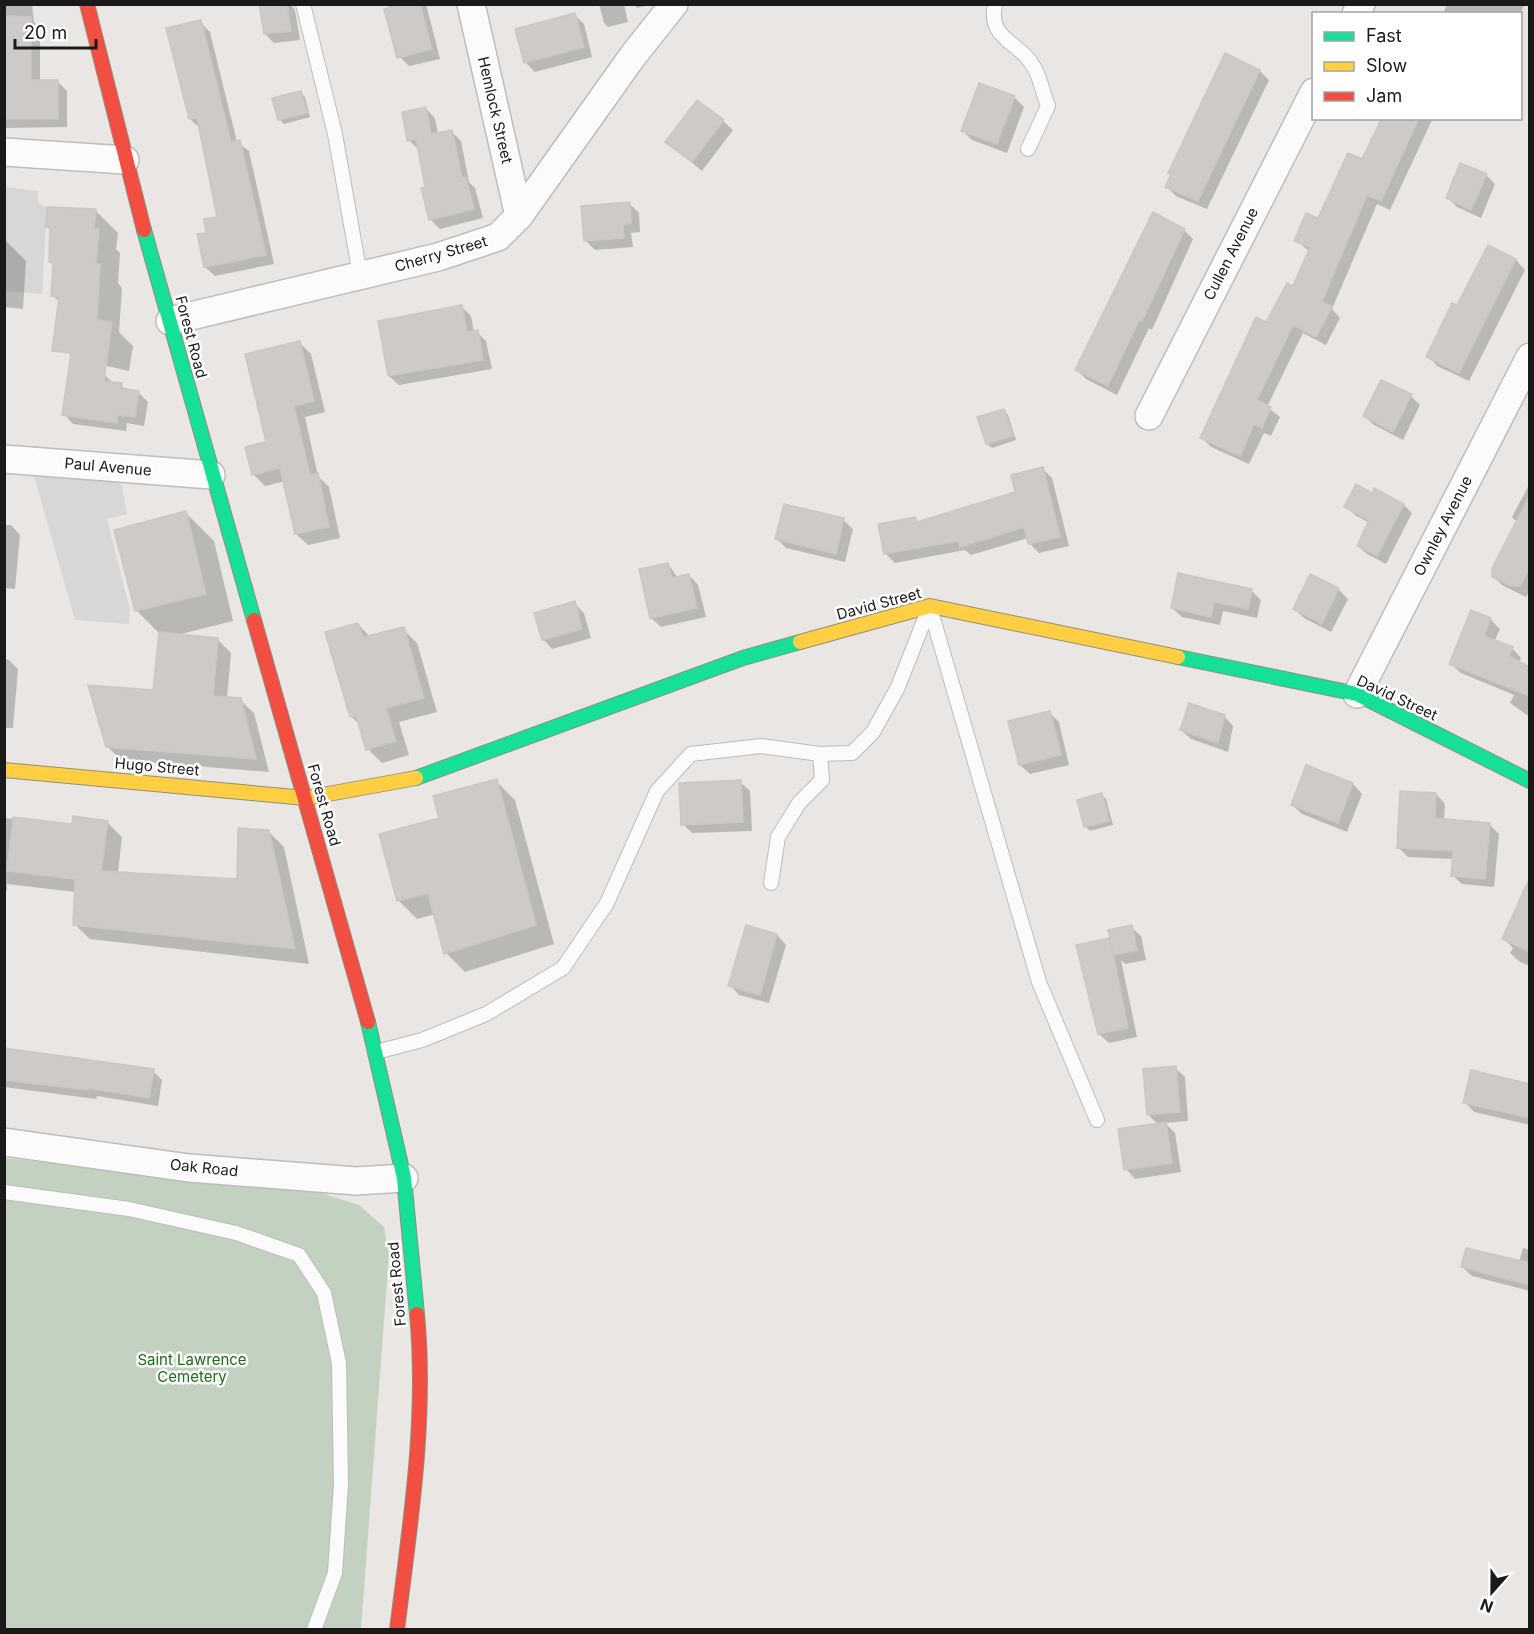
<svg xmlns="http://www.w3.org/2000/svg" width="1534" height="1634" font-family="Inter,sans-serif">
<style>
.cemetery{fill:#c3d2c0}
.parking{fill:#d9d7d6}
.shadow{fill:#0003}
.building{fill:#cecac8;stroke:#ccc7c4;stroke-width:1.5}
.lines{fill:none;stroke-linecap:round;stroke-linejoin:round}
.lane-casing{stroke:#bebdbb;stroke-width:16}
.street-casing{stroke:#bebdbb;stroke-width:30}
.fast-casing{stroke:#918f7d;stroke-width:16}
.slow-casing{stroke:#918f7d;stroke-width:16}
.jam-casing{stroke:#918f7d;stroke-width:16}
.lane{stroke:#fcfbfb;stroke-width:14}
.street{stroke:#fcfbfb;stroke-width:27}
.fast{stroke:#16e098;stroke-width:14}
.slow{stroke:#ffcf43;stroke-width:14}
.jam{stroke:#f24e42;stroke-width:14}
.labels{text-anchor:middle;stroke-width:5;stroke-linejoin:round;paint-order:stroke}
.street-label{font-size:15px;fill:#1a1a1a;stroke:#fff}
.park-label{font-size:15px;fill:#196d14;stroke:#fff}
</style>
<rect width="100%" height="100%" fill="#e9e6e3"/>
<path class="cemetery" d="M 5,1158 L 314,1191 L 359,1205 L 384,1227 L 389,1254 L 361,1629 L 5,1630 Z"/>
<g class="parking">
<path d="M 5,187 L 38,191 L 38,202 L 47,208 L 42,294 L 5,291 Z"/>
<path d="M 34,476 L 121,482 L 127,514 L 107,519 L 130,610 L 129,624 L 75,620 Z"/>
</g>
<g class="shadow">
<path d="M 4,4 L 32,4 L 34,22 L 40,28 L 40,82 L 57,81 L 67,91 L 67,127 L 4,128 Z"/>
<path d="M 261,4 L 290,4 L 295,10 L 300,40 L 274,43 L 265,34 Z"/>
<path d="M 388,4 L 426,4 L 440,59 L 409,66 L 400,57 Z"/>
<path d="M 599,4 L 624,4 L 628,22 L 608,27 L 604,23 Z"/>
<path d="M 634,4 L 655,4 L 637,8 Z"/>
<path d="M 1447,4 L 1525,4 L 1520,14 L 1443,14 Z"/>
<path d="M 574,15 L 584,24 L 592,57 L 535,72 L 526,63 L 517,30 Z"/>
<path d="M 200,22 L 210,32 L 237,142 L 249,151 L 274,264 L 215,276 L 205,267 L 208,234 L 219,218 L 200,128 L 190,119 Z"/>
<path d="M 1260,71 L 1269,80 L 1207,209 L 1176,196 L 1167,187 L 1172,175 L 1169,173 Z"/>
<path d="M 300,92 L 305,97 L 310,117 L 284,124 L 280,120 Z"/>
<path d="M 1014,97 L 1024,107 L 1007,153 L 972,140 L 963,131 Z"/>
<path d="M 426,109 L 435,118 L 438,134 L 452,132 L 461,141 L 469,182 L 475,188 L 483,218 L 440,229 L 430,219 L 427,188 L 418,149 L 409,140 Z"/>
<path d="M 1383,118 L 1433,118 L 1390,210 L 1377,204 L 1332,309 L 1340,318 L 1326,345 L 1303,333 L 1267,407 L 1280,417 L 1271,436 L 1264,433 L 1249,464 L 1211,447 L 1201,437 L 1267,324 L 1294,288 L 1310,252 L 1296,240 L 1319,220 L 1362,161 Z"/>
<path d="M 723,121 L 733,130 L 702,171 L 667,142 Z"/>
<path d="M 1486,175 L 1495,184 L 1481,218 L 1457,207 L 1448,198 Z"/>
<path d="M 629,203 L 639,213 L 640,232 L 631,233 L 633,247 L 595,250 L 585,240 Z"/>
<path d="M 96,211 L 118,233 L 116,249 L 120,253 L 118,283 L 122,288 L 119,332 L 133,346 L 129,371 L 77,359 L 55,337 L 60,302 L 53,296 L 52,230 L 48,226 Z"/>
<path d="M 1184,230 L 1193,239 L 1152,330 L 1149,328 L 1117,395 L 1086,379 L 1077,370 Z"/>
<path d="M 4,239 L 26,261 L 23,309 L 4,307 Z"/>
<path d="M 1489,247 L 1516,260 L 1525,270 L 1469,381 L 1437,366 L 1428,356 L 1458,307 Z"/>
<path d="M 462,307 L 471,316 L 474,332 L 477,332 L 486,341 L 492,369 L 399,385 L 389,376 Z"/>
<path d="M 299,342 L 311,354 L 325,412 L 305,417 L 318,476 L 329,487 L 340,538 L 308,545 L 296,534 L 285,481 L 265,486 L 253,474 L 268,443 Z"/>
<path d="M 104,374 L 114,384 L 121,385 L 127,391 L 138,392 L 148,402 L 144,426 L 127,423 L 126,431 L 73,424 L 64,414 Z"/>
<path d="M 1411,396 L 1420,405 L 1403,440 L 1374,425 L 1364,416 Z"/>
<path d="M 1004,410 L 1008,415 L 1016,440 L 992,448 L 987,444 L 979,418 Z"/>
<path d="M 1043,469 L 1052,478 L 1069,546 L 1039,553 L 1030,544 L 1028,538 L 971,555 L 965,550 L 895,563 L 886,554 L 880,525 L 915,518 L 919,523 L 1017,493 Z"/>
<path d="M 1530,483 L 1530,591 L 1526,597 L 1502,585 L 1493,576 L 1517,522 L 1512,517 Z"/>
<path d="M 1375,490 L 1404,505 L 1412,513 L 1386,564 L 1367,554 L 1358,546 L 1370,523 L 1355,515 L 1346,506 L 1372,495 Z"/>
<path d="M 186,513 L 214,541 L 233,621 L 177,635 L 217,639 L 231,653 L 227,698 L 240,700 L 254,713 L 269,772 L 121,760 L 107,746 L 155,692 L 160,634 L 136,610 Z"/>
<path d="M 843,520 L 853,529 L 845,562 L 786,548 L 777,539 Z"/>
<path d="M 4,525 L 11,525 L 20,535 L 15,589 L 4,588 Z"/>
<path d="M 668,564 L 678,578 L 689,575 L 698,585 L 706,617 L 661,627 L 651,618 Z"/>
<path d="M 1311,576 L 1338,589 L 1348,599 L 1331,632 L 1304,618 L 1294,609 Z"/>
<path d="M 1251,590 L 1261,600 L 1257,618 L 1223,611 L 1220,625 L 1182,617 L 1172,608 Z"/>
<path d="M 574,603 L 584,613 L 591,638 L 552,649 L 543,639 Z"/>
<path d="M 1490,619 L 1500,629 L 1494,642 L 1512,648 L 1521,658 L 1519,663 L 1530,668 L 1530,717 L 1510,703 L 1514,695 L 1461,673 L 1451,664 Z"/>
<path d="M 358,624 L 370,637 L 403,629 L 417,643 L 437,712 L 399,722 L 409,755 L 382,763 L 368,749 L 361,726 L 351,716 Z"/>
<path d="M 4,659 L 9,660 L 18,669 L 13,728 L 4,728 Z"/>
<path d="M 1050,713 L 1059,722 L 1069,765 L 1030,774 L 1020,765 Z"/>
<path d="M 1224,716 L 1233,726 L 1228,752 L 1191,739 L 1181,730 Z"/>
<path d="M 1307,767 L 1353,784 L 1362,794 L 1347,832 L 1302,814 L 1292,805 Z"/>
<path d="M 496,781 L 515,800 L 554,944 L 465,972 L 446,953 L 436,914 L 417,919 L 398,900 L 441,819 Z"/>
<path d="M 740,782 L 750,791 L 752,831 L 692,833 L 683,824 Z"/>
<path d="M 1436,794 L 1445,804 L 1444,820 L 1489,824 L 1499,834 L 1494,887 L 1462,884 L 1452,875 L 1453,859 L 1408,857 L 1399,848 Z"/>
<path d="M 1102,795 L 1106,799 L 1113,825 L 1090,831 L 1086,827 L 1079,801 Z"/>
<path d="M 4,818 L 73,825 L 107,822 L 122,837 L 118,873 L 238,881 L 269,832 L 284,847 L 309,964 L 90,939 L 74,924 L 76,892 L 7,884 L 7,891 L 4,890 Z"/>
<path d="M 1530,912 L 1530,966 L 1520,962 L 1510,953 L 1513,948 L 1504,939 Z"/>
<path d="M 747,926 L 777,935 L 786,945 L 769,1003 L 739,995 L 730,985 Z"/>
<path d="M 1131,927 L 1141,936 L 1146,960 L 1125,964 L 1121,960 L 1137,1037 L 1109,1043 L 1099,1034 L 1077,946 L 1109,939 L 1113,943 Z"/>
<path d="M 4,1049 L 153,1071 L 162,1080 L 158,1106 L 97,1096 L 96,1099 L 4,1087 Z"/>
<path d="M 1175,1068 L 1185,1077 L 1188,1121 L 1165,1123 L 1175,1133 L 1181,1172 L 1135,1179 L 1126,1169 L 1159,1125 L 1148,1115 Z"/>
<path d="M 1530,1085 L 1530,1125 L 1474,1112 L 1465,1102 Z"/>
<path d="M 1523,1248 L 1530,1250 L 1530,1291 L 1472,1276 L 1462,1267 L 1519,1262 Z"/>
</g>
<g class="building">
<path d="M 259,4 L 287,4 L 291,31 L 264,34 Z"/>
<path d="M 403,4 L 420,4 L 432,49 L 397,58 L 384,9 Z"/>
<path d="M 575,13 L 584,47 L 524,63 L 515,29 Z"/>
<path d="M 4,16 L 31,17 L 31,80 L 58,80 L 58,119 L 4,119 Z"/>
<path d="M 201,20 L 231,142 L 240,140 L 266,255 L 204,267 L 197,234 L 206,233 L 204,219 L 217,217 L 197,118 L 189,119 L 166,28 Z"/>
<path d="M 1225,53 L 1260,70 L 1198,201 L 1165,187 L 1171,174 L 1168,173 Z"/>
<path d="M 979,83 L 1015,96 L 997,144 L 961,131 Z"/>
<path d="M 301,91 L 307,113 L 278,120 L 272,98 Z"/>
<path d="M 697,100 L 724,120 L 692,162 L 665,142 Z"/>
<path d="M 426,107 L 431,134 L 452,130 L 462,178 L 466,177 L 474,209 L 429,220 L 421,188 L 425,187 L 416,139 L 407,141 L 402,112 Z"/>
<path d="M 1382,118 L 1419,118 L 1381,201 L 1367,195 L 1322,302 L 1332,307 L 1316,337 L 1293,325 L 1257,400 L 1271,407 L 1262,428 L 1254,424 L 1240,456 L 1200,438 L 1256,317 L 1266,322 L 1287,283 L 1293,286 L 1310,247 L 1294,241 L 1306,213 L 1318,218 L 1348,153 L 1362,159 Z"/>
<path d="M 1460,163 L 1487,174 L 1471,210 L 1446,198 Z"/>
<path d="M 630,202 L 631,223 L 623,224 L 624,238 L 584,241 L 581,206 Z"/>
<path d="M 47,207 L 96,209 L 94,229 L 99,229 L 96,264 L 100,264 L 97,320 L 112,322 L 104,381 L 122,383 L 121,388 L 139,391 L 135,417 L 118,415 L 117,423 L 62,415 L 71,353 L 52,351 L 59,297 L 51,296 L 53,263 L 49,262 L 50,228 L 46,227 Z"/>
<path d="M 1153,212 L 1185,229 L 1142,321 L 1139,320 L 1108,386 L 1075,370 Z"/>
<path d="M 1488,245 L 1516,259 L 1459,373 L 1426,357 L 1452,303 L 1457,305 Z"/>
<path d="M 462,305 L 467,332 L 478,330 L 483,360 L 388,376 L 378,321 Z"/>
<path d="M 300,341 L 314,401 L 294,406 L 310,475 L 318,473 L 329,527 L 295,534 L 280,468 L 252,475 L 245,447 L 266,442 L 245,354 Z"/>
<path d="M 1381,380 L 1412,394 L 1393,432 L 1363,416 Z"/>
<path d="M 1004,409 L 1013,436 L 986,444 L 977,417 Z"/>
<path d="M 1043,467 L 1060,537 L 1028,544 L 1024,527 L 960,547 L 958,541 L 884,554 L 878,524 L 915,517 L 917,522 L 1015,492 L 1011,475 Z"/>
<path d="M 1356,484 L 1372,493 L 1374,488 L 1404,504 L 1377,556 L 1357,546 L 1369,520 L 1344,507 Z"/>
<path d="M 1530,495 L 1530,567 L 1520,586 L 1511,586 L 1492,577 L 1492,568 Z"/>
<path d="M 784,504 L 844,518 L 836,554 L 775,539 Z"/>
<path d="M 186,511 L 206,594 L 135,611 L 114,530 Z"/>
<path d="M 668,563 L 672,578 L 689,574 L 697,608 L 650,618 L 639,569 Z"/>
<path d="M 1178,573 L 1252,589 L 1248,609 L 1214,602 L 1211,617 L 1171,608 Z"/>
<path d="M 1310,574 L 1339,588 L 1322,624 L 1293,609 Z"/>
<path d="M 575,601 L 582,629 L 542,640 L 534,613 Z"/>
<path d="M 1471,610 L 1491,618 L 1484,636 L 1513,647 L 1509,656 L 1530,667 L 1530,696 L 1449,664 Z"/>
<path d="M 358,623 L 363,637 L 404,627 L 424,698 L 386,708 L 396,741 L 366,750 L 356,716 L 350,717 L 325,632 Z"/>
<path d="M 159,632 L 218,638 L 213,696 L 241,698 L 256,759 L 106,747 L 88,685 L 153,690 Z"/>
<path d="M 1189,703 L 1225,715 L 1218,743 L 1180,730 Z"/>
<path d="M 1050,711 L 1061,755 L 1019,765 L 1008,721 Z"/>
<path d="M 1306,765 L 1353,783 L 1338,823 L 1291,805 Z"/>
<path d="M 497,779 L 536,925 L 444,954 L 428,893 L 397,901 L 379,834 L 439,818 L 433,796 Z"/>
<path d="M 741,780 L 743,822 L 681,825 L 679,783 Z"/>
<path d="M 1400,791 L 1436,793 L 1435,818 L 1490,823 L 1485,879 L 1451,876 L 1453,851 L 1397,848 Z"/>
<path d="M 1102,793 L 1109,821 L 1084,827 L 1077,800 Z"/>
<path d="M 73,816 L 108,821 L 101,871 L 237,879 L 238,828 L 269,830 L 295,949 L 73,925 L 75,879 L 7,871 L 13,817 L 72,824 Z"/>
<path d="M 1530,877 L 1530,952 L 1502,939 Z"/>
<path d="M 746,925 L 777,934 L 760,995 L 728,986 Z"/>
<path d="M 1132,925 L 1137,950 L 1114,955 L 1108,930 Z"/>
<path d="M 1110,938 L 1128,1028 L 1098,1034 L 1076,945 Z"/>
<path d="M 4,1048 L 154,1069 L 149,1098 L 88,1088 L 88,1090 L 4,1080 Z"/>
<path d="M 1176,1066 L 1180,1112 L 1147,1115 L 1143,1069 Z"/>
<path d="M 1471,1070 L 1530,1084 L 1530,1118 L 1463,1103 Z"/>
<path d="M 1166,1122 L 1172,1163 L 1124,1170 L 1118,1129 Z"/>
<path d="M 1466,1248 L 1530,1263 L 1530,1285 L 1461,1267 Z"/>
</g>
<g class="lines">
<defs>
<g id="lane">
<path d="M 303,4 L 335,134 L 360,275"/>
<path d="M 995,4 C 987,41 1021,41 1035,69 C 1041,80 1043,94 1048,106 L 1028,149"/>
<path d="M 930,608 L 1039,982 L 1097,1120"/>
<path d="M 771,883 L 778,837 L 799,803 L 822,780 L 820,754"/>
<path d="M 376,1052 L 422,1040 L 486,1014 L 563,968 L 607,903 L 657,791 L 691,754 L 761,746 L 820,754 L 852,753 L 873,732 L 898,687 L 929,608"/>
<path d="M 4,1192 L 129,1209 L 236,1233 L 299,1255 L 324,1293 L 339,1363 L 341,1484 L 335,1573 L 314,1630"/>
</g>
<g id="street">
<path d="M 471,4 L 519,216"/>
<path d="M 1356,14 L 1361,4"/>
<path d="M 4,152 L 125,160"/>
<path d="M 170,321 L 438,257 L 498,237 L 519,216 L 632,57 L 674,4"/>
<path d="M 1149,416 L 1314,92"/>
<path d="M 4,459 L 211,475"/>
<path d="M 1357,694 L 1530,357"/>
<path d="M 4,1142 L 189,1168 L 356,1181 L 404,1178"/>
</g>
<g id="fast">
<path d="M 144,230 L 254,620"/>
<path d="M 1178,657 L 1357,694 L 1530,781"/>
<path d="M 416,778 L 743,658 L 800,642"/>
<path d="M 368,1022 L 404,1178 L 417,1314"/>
</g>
<g id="slow">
<path d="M 800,642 L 930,606 L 1178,657"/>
<path d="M 4,770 L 306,798 L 416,778"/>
</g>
<g id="jam">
<path d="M 87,4 L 144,230"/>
<path d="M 254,620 L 368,1022"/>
<path d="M 397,1630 C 410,1525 427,1419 417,1314"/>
</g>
</defs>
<use href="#lane" class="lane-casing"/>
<use href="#street" class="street-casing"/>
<use href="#fast" class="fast-casing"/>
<use href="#slow" class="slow-casing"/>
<use href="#jam" class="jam-casing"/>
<use href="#lane" class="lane"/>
<use href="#street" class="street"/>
<use href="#fast" class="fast"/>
<use href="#slow" class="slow"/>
<use href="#jam" class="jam"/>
</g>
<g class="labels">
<g class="street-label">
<text transform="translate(495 110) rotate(77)" y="5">Hemlock Street</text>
<text transform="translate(441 254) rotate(-16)" y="5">Cherry Street</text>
<text transform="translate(1231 254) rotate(-63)" y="5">Cullen Avenue</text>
<text transform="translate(191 337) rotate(75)" y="5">Forest Road</text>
<text transform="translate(108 467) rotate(5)" y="5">Paul Avenue</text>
<text transform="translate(1443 526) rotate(-63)" y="5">Ownley Avenue</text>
<text transform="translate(879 604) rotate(-15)" y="5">David Street</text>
<text transform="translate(1397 698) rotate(25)" y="5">David Street</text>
<text transform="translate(157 767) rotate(5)" y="5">Hugo Street</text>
<text transform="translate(324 805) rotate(74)" y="5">Forest Road</text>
<text transform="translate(204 1168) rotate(6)" y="5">Oak Road</text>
<text transform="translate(397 1284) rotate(-95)" y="5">Forest Road</text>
</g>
<g class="park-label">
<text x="192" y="1365">Saint Lawrence<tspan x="192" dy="17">Cemetery</tspan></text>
</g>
</g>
<rect width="1534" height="1634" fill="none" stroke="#1a1a1a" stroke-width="12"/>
<rect x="1312" y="12" width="210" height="108" fill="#ffffff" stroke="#a3a3a3" stroke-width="1.5"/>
<rect x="1324" y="32" width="30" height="9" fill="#16e098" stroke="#a3a3a3" stroke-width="1.5"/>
<text x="1366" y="42" font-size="18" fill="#1a1a1a">Fast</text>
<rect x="1324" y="62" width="30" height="9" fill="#ffcf43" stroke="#a3a3a3" stroke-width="1.5"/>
<text x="1366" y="72" font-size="18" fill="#1a1a1a">Slow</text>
<rect x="1324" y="92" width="30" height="9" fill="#f24e42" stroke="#a3a3a3" stroke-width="1.5"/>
<text x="1366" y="102" font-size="18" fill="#1a1a1a">Jam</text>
<g transform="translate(1492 1592) rotate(201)" stroke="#ffffff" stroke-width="4.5" paint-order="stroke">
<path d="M0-4.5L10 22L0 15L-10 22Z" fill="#1a1a1a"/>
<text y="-9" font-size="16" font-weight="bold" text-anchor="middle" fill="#1a1a1a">N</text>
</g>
<path d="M15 39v9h81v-9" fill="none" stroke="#1a1a1a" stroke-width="3"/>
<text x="24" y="39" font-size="18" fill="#1a1a1a" stroke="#ffffff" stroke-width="4.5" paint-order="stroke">20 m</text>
</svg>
